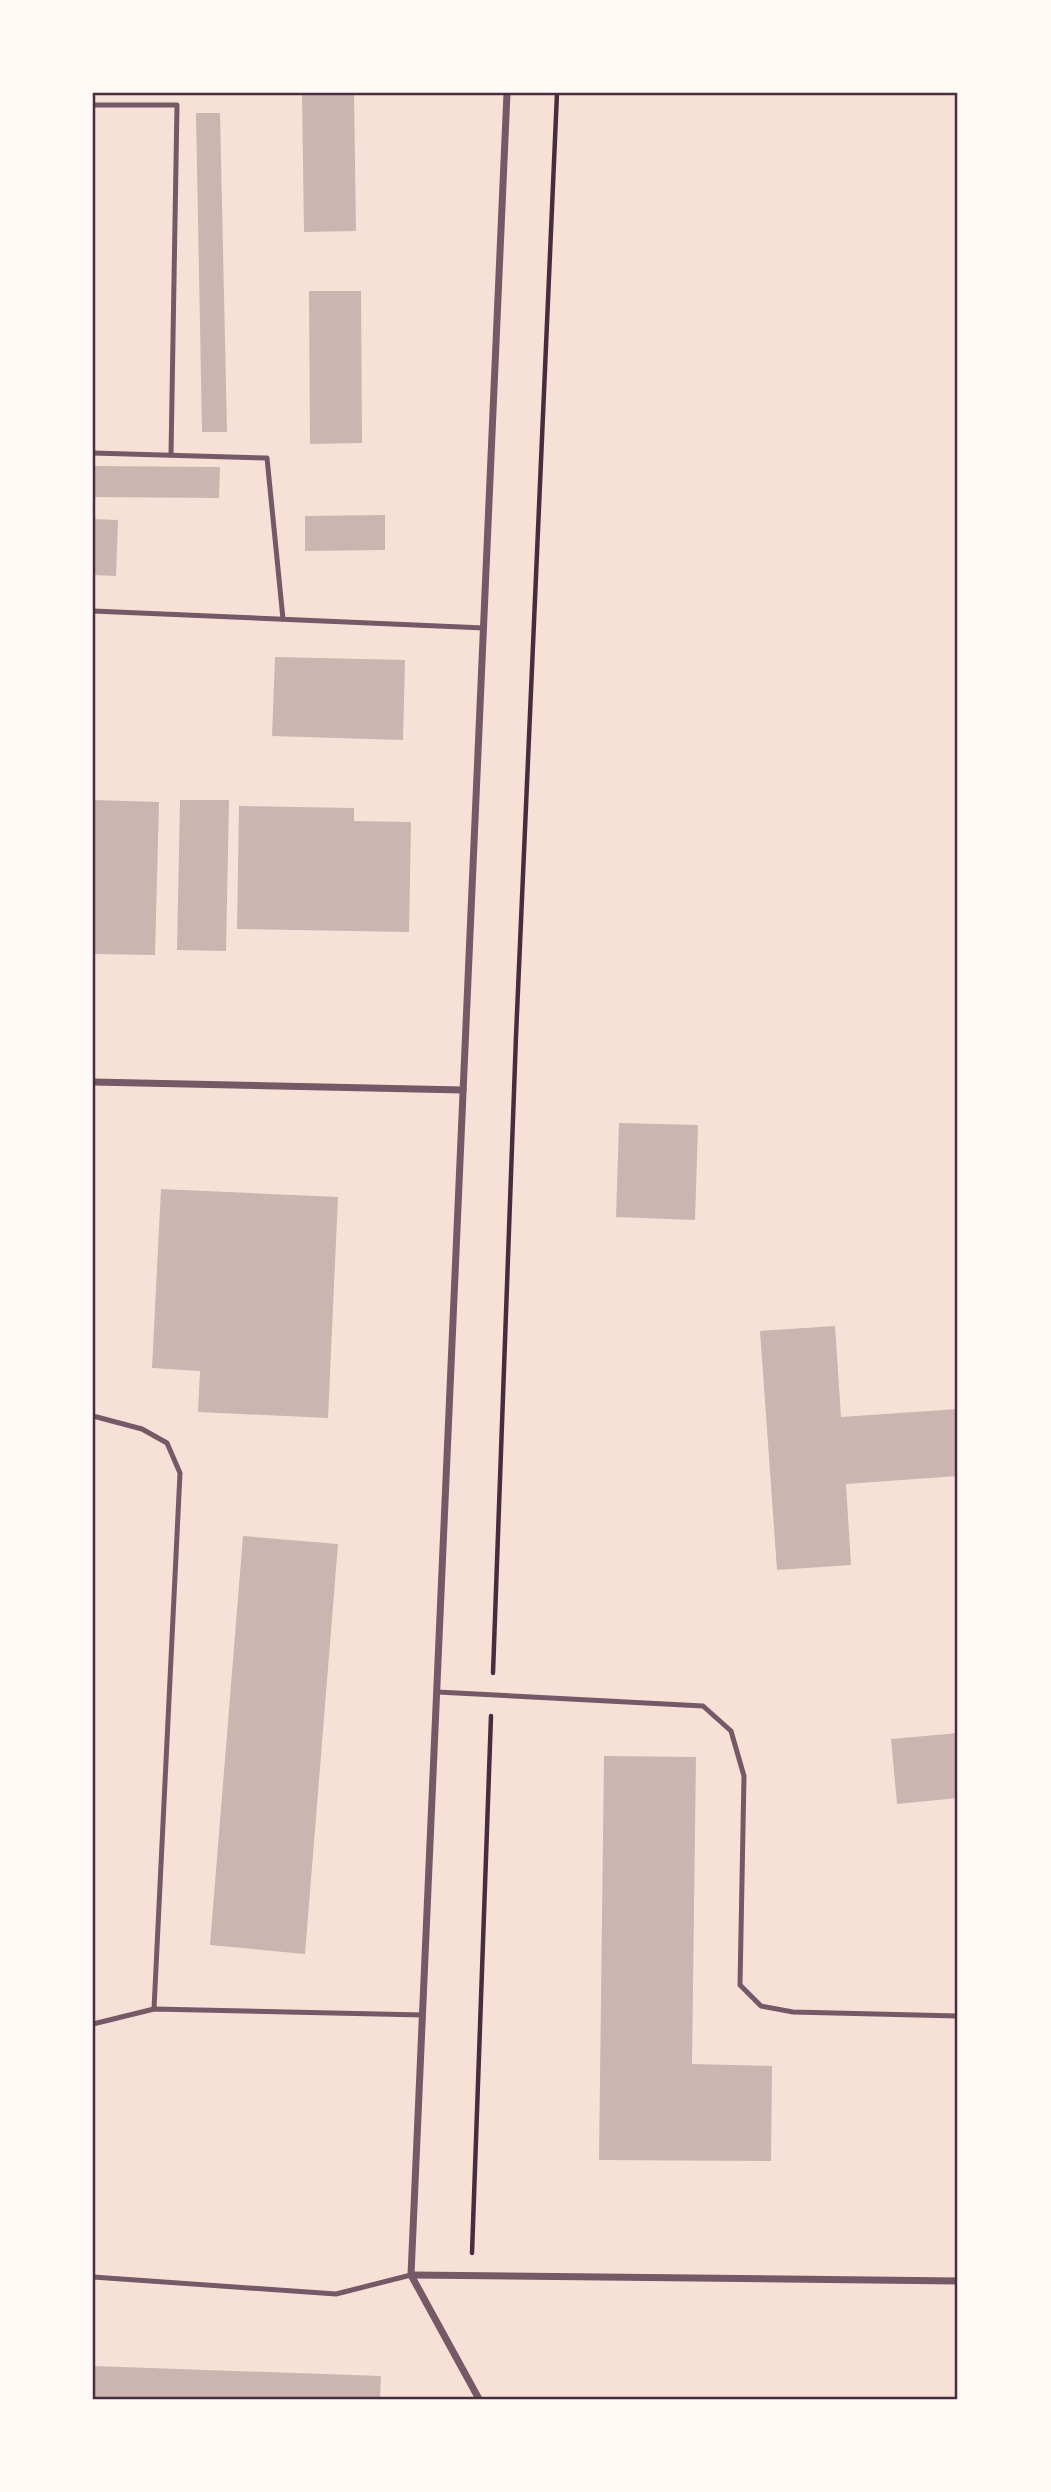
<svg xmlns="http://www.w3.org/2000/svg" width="1051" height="2492" font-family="'Work Sans',sans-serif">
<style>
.building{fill:#ccb4b1}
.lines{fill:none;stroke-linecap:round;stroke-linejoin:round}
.path{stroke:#4a2c40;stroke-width:4.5}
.service{stroke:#755966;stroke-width:5}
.minor{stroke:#755966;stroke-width:7}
.neatline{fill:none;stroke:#4a2c40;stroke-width:2.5}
</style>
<rect width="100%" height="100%" fill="#f7e1d7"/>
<g class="building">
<path d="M 302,93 L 354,93 L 356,231 L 304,232 Z"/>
<path d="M 196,113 L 220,113 L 227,432 L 202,432 Z"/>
<path d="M 309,291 L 361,291 L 362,443 L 310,444 Z"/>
<path d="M 93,466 L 220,467 L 219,498 L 93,497 Z"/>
<path d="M 385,515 L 385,550 L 305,551 L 305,516 Z"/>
<path d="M 93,519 L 118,520 L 116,576 L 93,575 Z"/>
<path d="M 275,657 L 405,660 L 403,740 L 272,736 Z"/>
<path d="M 93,800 L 159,802 L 155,955 L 93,954 Z"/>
<path d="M 180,800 L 229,800 L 226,951 L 177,950 Z"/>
<path d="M 239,806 L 354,808 L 354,821 L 411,822 L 409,932 L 237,929 Z"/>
<path d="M 619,1123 L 698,1125 L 695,1220 L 616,1217 Z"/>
<path d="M 161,1189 L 338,1197 L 328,1418 L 198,1412 L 200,1371 L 152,1368 Z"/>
<path d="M 835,1326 L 841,1417 L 958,1409 L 958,1476 L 846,1484 L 851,1565 L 777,1570 L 760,1331 Z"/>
<path d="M 243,1536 L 338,1544 L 305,1954 L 210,1945 Z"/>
<path d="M 958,1733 L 958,1798 L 897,1804 L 891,1739 Z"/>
<path d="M 604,1756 L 696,1757 L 692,2064 L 772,2066 L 771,2161 L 599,2160 Z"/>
<path d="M 93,2366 L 381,2376 L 380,2399 L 93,2399 Z"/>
</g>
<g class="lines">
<g class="path">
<path d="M 493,1673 L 516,1036 L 557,93"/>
<path d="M 472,2253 L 491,1716"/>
</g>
<g class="service">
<path d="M 93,105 L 177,105 L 171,455"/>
<path d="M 93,453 L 267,458 L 283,619"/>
<path d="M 93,611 L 484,628"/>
<path d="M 93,1416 L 142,1429 L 167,1443 L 180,1473 L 154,2009"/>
<path d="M 437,1692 L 703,1706 L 731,1731 L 744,1776 L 740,1985 L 761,2006 L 793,2012 L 958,2016"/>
<path d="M 93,2024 L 154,2009 L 423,2015"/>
<path d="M 93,2277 L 336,2294 L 411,2275"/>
</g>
<g class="minor">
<path d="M 93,1082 L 463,1090"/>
<path d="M 411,2275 L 958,2281"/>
<path d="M 479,2399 L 411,2275 L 507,93"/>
</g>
</g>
<rect width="1051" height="2492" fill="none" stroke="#fffaf5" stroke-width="189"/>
<rect x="94" y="94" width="862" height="2304" class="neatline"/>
</svg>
